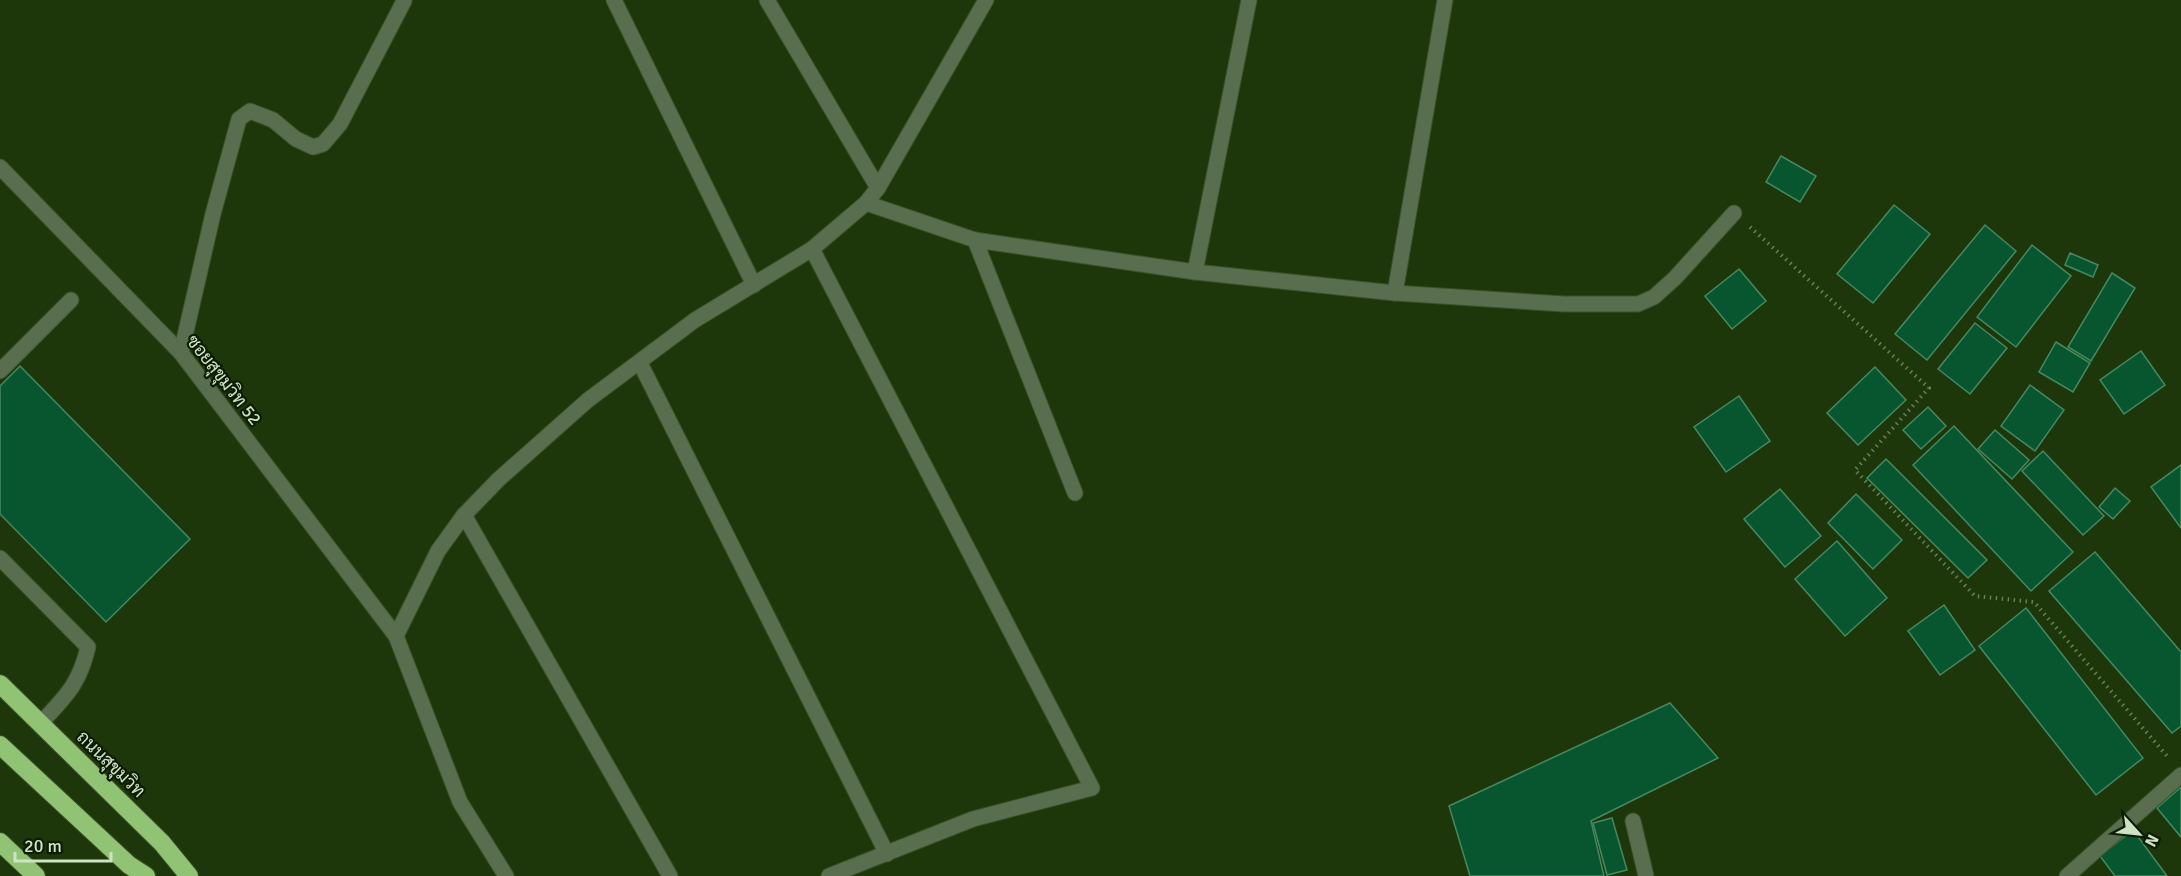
<svg xmlns="http://www.w3.org/2000/svg" width="2181" height="876" font-family="Signika,Sarabun,sans-serif">
<style>
.building{fill:#085630;stroke:#468960;stroke-width:1.5}
.lines{fill:none;stroke-linecap:round;stroke-linejoin:round}
.minor-casing{stroke:#395328;stroke-width:17}
.highway-casing{stroke:#395328;stroke-width:20}
.path{stroke:#688059;stroke-width:4;stroke-dasharray:1.5 4.5;stroke-linecap:butt}
.minor{stroke:#596e4e;stroke-width:15}
.highway{stroke:#91c374;stroke-width:18}
.labels{text-anchor:middle;stroke-width:4.5;stroke-linejoin:round;paint-order:stroke}
.street-label{font-size:18px;fill:#cee3c3;stroke:#0d1c05}
</style>
<rect width="100%" height="100%" fill="#1d370b"/>
<g class="building">
<path d="M 1781,156 L 1816,176 L 1800,202 L 1766,182 Z"/>
<path d="M 1894,205 L 1930,234 L 1873,303 L 1837,274 Z"/>
<path d="M 1985,225 L 2016,251 L 1927,360 L 1895,334 Z"/>
<path d="M 2032,245 L 2071,276 L 2016,347 L 1977,317 Z"/>
<path d="M 2070,253 L 2098,265 L 2093,277 L 2065,265 Z"/>
<path d="M 1739,269 L 1766,301 L 1732,329 L 1705,296 Z"/>
<path d="M 2112,273 L 2135,288 L 2091,361 L 2068,347 Z"/>
<path d="M 1975,323 L 2007,348 L 1970,394 L 1938,369 Z"/>
<path d="M 2056,342 L 2090,363 L 2073,392 L 2039,372 Z"/>
<path d="M 2141,351 L 2165,385 L 2124,414 L 2100,380 Z"/>
<path d="M 20,366 L 190,539 L 106,622 L 0,514 L 0,386 Z"/>
<path d="M 1875,367 L 1906,400 L 1858,445 L 1827,413 Z"/>
<path d="M 2030,385 L 2064,410 L 2035,451 L 2001,426 Z"/>
<path d="M 1739,396 L 1770,441 L 1726,472 L 1694,427 Z"/>
<path d="M 1928,407 L 1946,426 L 1921,449 L 1903,430 Z"/>
<path d="M 1954,426 L 2073,552 L 2031,591 L 1913,465 Z"/>
<path d="M 1995,430 L 2029,460 L 2012,479 L 1978,449 Z"/>
<path d="M 2043,451 L 2104,516 L 2083,535 L 2022,471 Z"/>
<path d="M 1886,459 L 1987,560 L 1968,578 L 1867,478 Z"/>
<path d="M 2181,465 L 2181,528 L 2151,487 Z"/>
<path d="M 2115,488 L 2130,501 L 2113,519 L 2099,507 Z"/>
<path d="M 1780,489 L 1821,536 L 1785,567 L 1744,519 Z"/>
<path d="M 1856,494 L 1902,540 L 1873,569 L 1828,523 Z"/>
<path d="M 1837,541 L 1887,598 L 1845,636 L 1795,579 Z"/>
<path d="M 2095,552 L 2181,652 L 2181,726 L 2172,733 L 2049,591 Z"/>
<path d="M 1944,605 L 1975,650 L 1940,675 L 1908,631 Z"/>
<path d="M 2026,608 L 2143,758 L 2096,795 L 1979,646 Z"/>
<path d="M 1670,703 L 1718,758 L 1591,821 L 1604,876 L 1470,876 L 1449,806 Z"/>
<path d="M 2181,787 L 2181,837 L 2157,808 Z"/>
<path d="M 1612,818 L 1627,870 L 1607,875 L 1593,823 Z"/>
<path d="M 2133,830 L 2167,876 L 2115,876 L 2100,856 Z"/>
</g>
<g class="lines">
<defs>
<g id="minor">
<path d="M 614,0 L 754,285"/>
<path d="M 767,0 L 878,188"/>
<path d="M 0,167 L 181,353 L 396,636 L 460,802 L 506,876"/>
<path d="M 866,203 L 975,240 L 1195,272 L 1395,293 L 1564,304 L 1638,304 L 1654,297 L 1675,278 L 1734,213"/>
<path d="M 975,240 L 1075,493"/>
<path d="M 812,249 L 1092,788 L 973,819 L 829,876"/>
<path d="M 1195,272 L 1249,0"/>
<path d="M 1395,293 L 1445,0"/>
<path d="M 181,353 L 213,214 L 239,119 L 250,111 L 273,120 L 296,139 L 313,147 L 323,144 L 340,124 L 404,1"/>
<path d="M 640,363 L 887,854"/>
<path d="M 0,371 L 71,300"/>
<path d="M 464,515 L 670,876"/>
<path d="M 0,558 L 88,647 C 79,685 66,696 40,724"/>
<path d="M 396,636 L 438,551 L 464,515 L 499,479 L 588,400 L 695,320 L 812,249 L 866,203 L 878,188 L 986,0"/>
<path d="M 1633,821 L 1646,876"/>
<path d="M 2067,876 L 2181,775"/>
</g>
<g id="highway">
<path d="M 0,684 L 162,843 L 189,876"/>
<path d="M 0,745 L 129,865 L 146,876"/>
<path d="M 0,842 L 36,876"/>
</g>
</defs>
<use href="#minor" class="minor-casing"/>
<use href="#highway" class="highway-casing"/>
<path class="path" d="M 1750,227 L 1929,388 L 1855,470 L 1975,596 L 2034,602 L 2167,756"/>
<use href="#minor" class="minor"/>
<use href="#highway" class="highway"/>
</g>
<g class="labels">
<g class="street-label">
<text transform="translate(224 380) rotate(52)" y="6">ซอยสุขุมวิท 52</text>
<text transform="translate(111 764) rotate(44)" y="6">ถนนสุขุมวิท</text>
</g>
</g>
<g transform="translate(2139 834) rotate(117)" stroke="#0d1c05" stroke-width="4.5" paint-order="stroke">
<path d="M0-4.5L10 22L0 15L-10 22Z" fill="#cee3c3"/>
<text y="-9" font-size="16" font-weight="bold" text-anchor="middle" fill="#cee3c3">N</text>
</g>
<path d="M15 852v9h96v-9" fill="none" stroke="#cee3c3" stroke-width="3"/>
<text x="24" y="852" font-size="18" fill="#cee3c3" stroke="#0d1c05" stroke-width="4.5" paint-order="stroke">20 m</text>
</svg>
